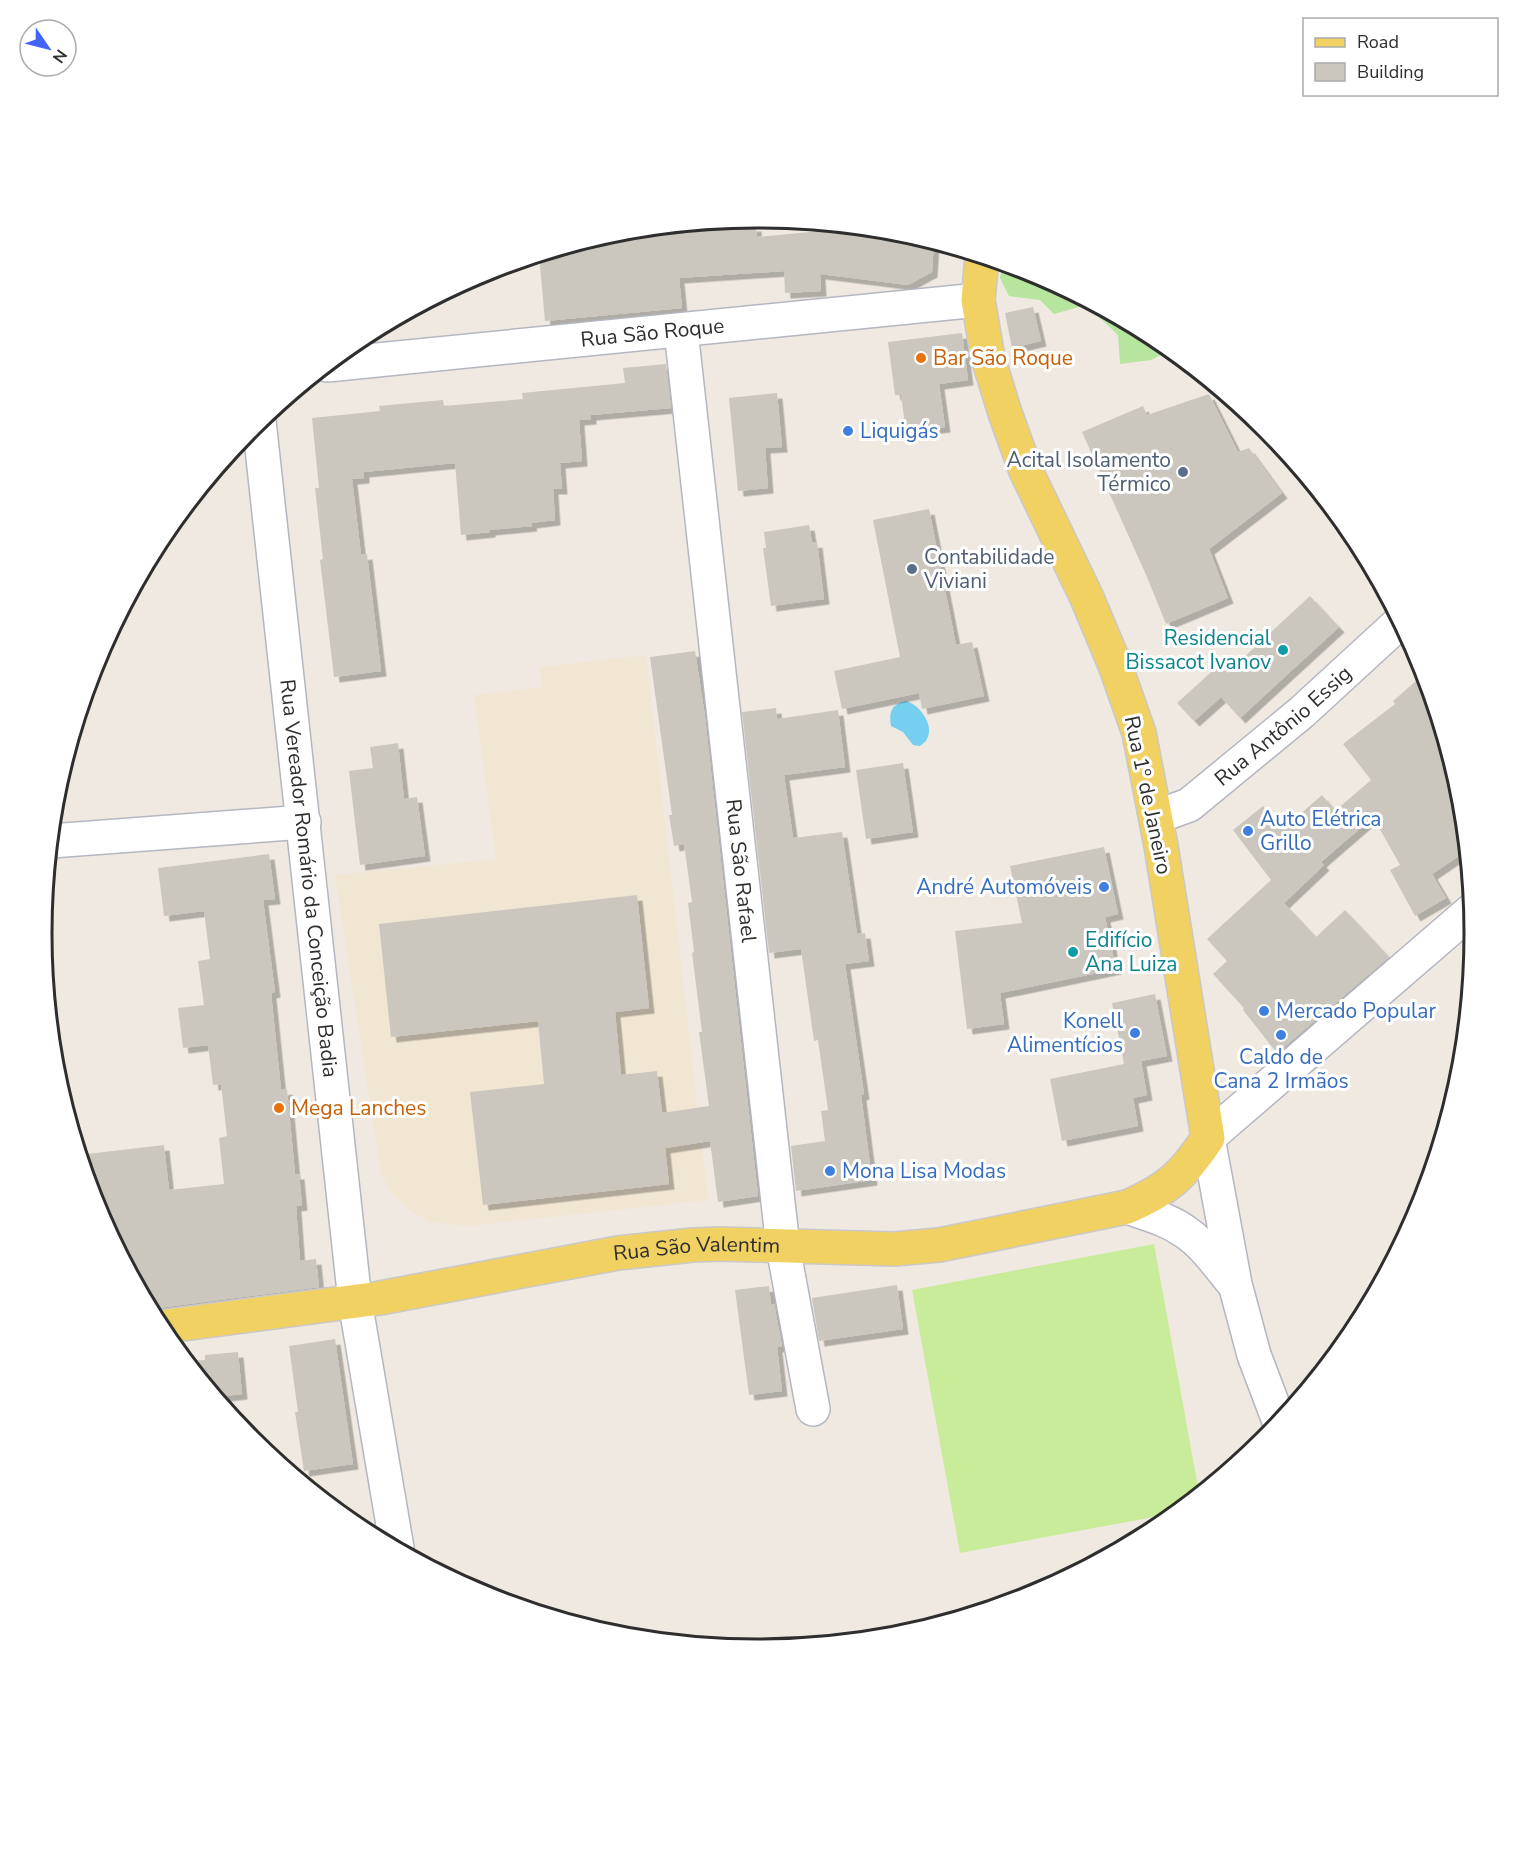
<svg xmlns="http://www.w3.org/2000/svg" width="1516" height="1867" font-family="'Nunito Sans',sans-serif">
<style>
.education{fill:#f0e6d1}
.green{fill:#b6e59e}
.pitch{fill:#c9ec9a}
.water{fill:#75cff0}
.building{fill:#cbc7bf;filter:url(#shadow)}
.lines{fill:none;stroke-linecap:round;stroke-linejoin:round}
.street-casing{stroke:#b4b7c1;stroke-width:36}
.secondary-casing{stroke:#b4b7c1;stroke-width:36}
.primary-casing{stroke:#c9c9c9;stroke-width:36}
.street{stroke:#fff;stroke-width:33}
.secondary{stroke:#fff;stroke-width:33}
.primary{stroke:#f2d163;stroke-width:33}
.food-dot{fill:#e8710a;stroke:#fff;stroke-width:2}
.shop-dot{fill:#3f7fe0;stroke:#fff;stroke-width:2}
.service-dot{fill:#5c6f8a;stroke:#fff;stroke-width:2}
.culture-dot{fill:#0f9aa8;stroke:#fff;stroke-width:2}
.labels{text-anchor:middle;stroke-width:6;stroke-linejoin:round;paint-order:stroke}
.street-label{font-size:21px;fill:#2e2e2e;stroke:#fff}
.food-label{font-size:21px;fill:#c56008;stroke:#fff;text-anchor:start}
.shop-label{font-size:21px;fill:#366cbe;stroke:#fff;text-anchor:start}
.service-label{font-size:21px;fill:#4e5e75;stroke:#fff;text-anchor:end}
.culture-label{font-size:21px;fill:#0d838f;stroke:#fff;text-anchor:end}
.rim{fill:none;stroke:#2e2e2e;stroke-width:3}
</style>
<defs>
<filter id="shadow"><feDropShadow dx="5.5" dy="5.5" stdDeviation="0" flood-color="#0004"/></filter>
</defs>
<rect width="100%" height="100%" fill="#efe9e1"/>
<path class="education" d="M 646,655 L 708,1200 L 468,1226 L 429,1222 L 408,1209 L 393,1194 L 381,1174 L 335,875 L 496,859 L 474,695 L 542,687 L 540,667 Z"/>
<path class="green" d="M 1003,263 L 1032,272 L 1156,338 L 1171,350 L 1151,360 L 1120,364 L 1118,335 L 1086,305 L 1054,314 L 1040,300 L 1009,296 L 1000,278 Z"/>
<path class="pitch" d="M 1154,1244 L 1199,1493 L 1175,1513 L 960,1553 L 912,1290 Z"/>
<path class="water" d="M 906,701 C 919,704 935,725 927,739 C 926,742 923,743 920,746 L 913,745 L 903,732 L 891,726 C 889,711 891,705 906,701 Z"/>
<g class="building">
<path d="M 674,226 L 675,231 L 756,226 L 757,237 L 842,229 L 842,226 L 898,231 L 934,242 L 932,272 L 908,285 L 820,274 L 821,291 L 785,293 L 784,271 L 679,278 L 682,308 L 545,321 L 539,255 L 619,231 Z"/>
<path d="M 1033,307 L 1041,341 L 1012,348 L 1005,313 Z"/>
<path d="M 962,333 L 968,380 L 939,384 L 945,427 L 906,432 L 901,395 L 895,395 L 888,342 Z"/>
<path d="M 666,364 L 671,408 L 591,415 L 591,419 L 579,420 L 582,461 L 560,463 L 562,489 L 553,489 L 555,520 L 531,523 L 532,526 L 490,530 L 490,532 L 461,535 L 455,463 L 364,472 L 364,478 L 352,479 L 361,555 L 367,554 L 381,671 L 334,677 L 320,560 L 323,559 L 315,488 L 319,488 L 312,418 L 380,411 L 379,406 L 443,400 L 444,406 L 523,399 L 522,393 L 625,383 L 623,368 Z"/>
<path d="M 777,393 L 782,447 L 765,448 L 768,488 L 738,491 L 729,398 Z"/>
<path d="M 1209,394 L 1238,452 L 1249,448 L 1282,493 L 1209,549 L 1228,598 L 1166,624 L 1147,577 L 1082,432 L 1143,406 L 1147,415 Z"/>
<path d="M 929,509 L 956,645 L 972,642 L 984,696 L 922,709 L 919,693 L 842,709 L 834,671 L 900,657 L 873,520 Z"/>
<path d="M 809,525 L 812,543 L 817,542 L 824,599 L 771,606 L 763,548 L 766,548 L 764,532 Z"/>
<path d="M 1310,596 L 1339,627 L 1240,718 L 1221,697 L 1194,721 L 1177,703 L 1219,665 L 1227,673 Z"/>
<path d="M 695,651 L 705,717 L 758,1196 L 718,1202 L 710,1141 L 665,1148 L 669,1184 L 483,1205 L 470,1092 L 544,1084 L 538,1021 L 391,1037 L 379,924 L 637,895 L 649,1008 L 615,1012 L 621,1075 L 657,1071 L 662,1113 L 709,1106 L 699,1032 L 702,1032 L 692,953 L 694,952 L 688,903 L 692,902 L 684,844 L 674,846 L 669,815 L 672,815 L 650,657 Z"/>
<path d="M 1424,674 L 1460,794 L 1466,851 L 1432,874 L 1446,898 L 1415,916 L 1390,870 L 1400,865 L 1373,817 L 1321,862 L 1324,865 L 1284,903 L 1316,937 L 1345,910 L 1389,957 L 1277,1053 L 1243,1010 L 1244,1008 L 1213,974 L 1227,961 L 1207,939 L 1271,880 L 1233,830 L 1263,806 L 1282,830 L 1322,795 L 1335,811 L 1371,780 L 1343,744 L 1395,704 L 1393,701 Z"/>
<path d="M 776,708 L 777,719 L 838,710 L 845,767 L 784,775 L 793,838 L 842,832 L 857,934 L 865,933 L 869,961 L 845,964 L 864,1094 L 861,1095 L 872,1180 L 796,1191 L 791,1146 L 825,1141 L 821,1111 L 828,1110 L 818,1040 L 814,1041 L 801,949 L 769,953 L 742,712 Z"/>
<path d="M 398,743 L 404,799 L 417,797 L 425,856 L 360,865 L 349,771 L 373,768 L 370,747 Z"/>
<path d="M 903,763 L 913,832 L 866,839 L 856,770 Z"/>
<path d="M 1104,847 L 1118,914 L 1105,917 L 1116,969 L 1000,993 L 1004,1024 L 967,1029 L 955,931 L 1022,923 L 1010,866 Z"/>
<path d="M 269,854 L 275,899 L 263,900 L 275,992 L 271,993 L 281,1090 L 287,1089 L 295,1174 L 299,1174 L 302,1205 L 296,1206 L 300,1261 L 316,1259 L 319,1287 L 158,1308 L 152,1311 L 96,1207 L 90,1188 L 87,1154 L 164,1145 L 169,1190 L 224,1184 L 219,1138 L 227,1136 L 221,1084 L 213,1085 L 208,1045 L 183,1048 L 178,1008 L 204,1005 L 198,961 L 210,959 L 204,911 L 164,916 L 158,868 Z"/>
<path d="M 1155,994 L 1167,1056 L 1141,1061 L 1147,1095 L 1133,1098 L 1138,1126 L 1062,1141 L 1050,1079 L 1124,1064 L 1112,1003 Z"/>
<path d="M 897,1285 L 903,1329 L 819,1341 L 812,1298 Z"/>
<path d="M 769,1286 L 771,1305 L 774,1304 L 782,1346 L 777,1347 L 782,1391 L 749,1395 L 735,1290 Z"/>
<path d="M 335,1339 L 353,1464 L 304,1471 L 295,1412 L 298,1412 L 289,1346 Z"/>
<path d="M 238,1352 L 242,1394 L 216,1397 L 187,1361 L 205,1360 L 205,1355 Z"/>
</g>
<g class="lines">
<defs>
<g id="street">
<path id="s1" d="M 681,331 L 783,1247 L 813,1409"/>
<path id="s2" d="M 327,365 L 978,300"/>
<path id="s3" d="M 1156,817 L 1189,805 L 1302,712 L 1400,622"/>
<path d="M 51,841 L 304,822"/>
<path d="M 1208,1138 L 1472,910"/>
<path d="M 355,1301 L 397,1548"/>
</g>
<g id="secondary">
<path id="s4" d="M 259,421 L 355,1301"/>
<path d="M 1208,1138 L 1235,1284 L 1254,1355 L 1279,1421"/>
<path d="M 1127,1207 C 1147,1214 1167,1219 1184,1231 C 1204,1244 1218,1265 1233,1283"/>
</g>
<g id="primary">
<path id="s5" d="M 160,1327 L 380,1298 L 618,1253 L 693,1245 L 721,1244 L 894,1249 L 939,1245 L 1127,1207 C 1169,1189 1183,1175 1208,1138 L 1161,846 L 1139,733 L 1115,665 L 1087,598 L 1026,471 L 1005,413 L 988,358 L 978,300 L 982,257"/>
</g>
</defs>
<use href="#street" class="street-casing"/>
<use href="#secondary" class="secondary-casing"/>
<use href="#primary" class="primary-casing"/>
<use href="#street" class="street"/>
<use href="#secondary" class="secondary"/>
<use href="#primary" class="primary"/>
</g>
<g class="food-dot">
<circle cx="921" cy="358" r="6"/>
<circle cx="279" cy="1108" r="6"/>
</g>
<g class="shop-dot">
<circle cx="848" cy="431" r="6"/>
<circle cx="1248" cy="831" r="6"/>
<circle cx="1104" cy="887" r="6"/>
<circle cx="1264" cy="1011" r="6"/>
<circle cx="1135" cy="1033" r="6"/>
<circle cx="1281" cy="1035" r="6"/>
<circle cx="830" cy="1171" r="6"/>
</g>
<g class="service-dot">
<circle cx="1183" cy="472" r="6"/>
<circle cx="912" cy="569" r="6"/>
</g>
<g class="culture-dot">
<circle cx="1283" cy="650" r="6"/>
<circle cx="1073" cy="952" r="6"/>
</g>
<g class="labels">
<g class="street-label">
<text dy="7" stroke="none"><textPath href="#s2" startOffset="327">Rua São Roque</textPath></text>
<text dy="7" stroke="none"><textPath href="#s3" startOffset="158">Rua Antônio Essig</textPath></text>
<text transform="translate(1148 795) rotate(78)" y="7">Rua 1º de Janeiro</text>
<text dy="7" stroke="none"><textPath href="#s1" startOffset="543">Rua São Rafael</textPath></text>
<text dy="7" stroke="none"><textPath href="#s4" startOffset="460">Rua Vereador Romário da Conceição Badia</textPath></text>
<text dy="7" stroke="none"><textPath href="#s5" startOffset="543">Rua São Valentim</textPath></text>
</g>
<g class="food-label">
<text x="933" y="365">Bar São Roque</text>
<text x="291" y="1115">Mega Lanches</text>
</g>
<g class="shop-label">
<text x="860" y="438">Liquigás</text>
<text x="1260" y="826">Auto Elétrica<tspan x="1260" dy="24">Grillo</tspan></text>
<text x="1092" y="894" text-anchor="end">André Automóveis</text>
<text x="1276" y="1018">Mercado Popular</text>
<text x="1123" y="1028" text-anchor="end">Konell<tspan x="1123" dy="24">Alimentícios</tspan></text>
<text x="1281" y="1064" text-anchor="middle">Caldo de<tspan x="1281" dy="24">Cana 2 Irmãos</tspan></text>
<text x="842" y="1178">Mona Lisa Modas</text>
</g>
<g class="service-label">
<text x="1171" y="467">Acital Isolamento<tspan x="1171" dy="24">Térmico</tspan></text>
<text x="924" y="564" text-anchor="start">Contabilidade<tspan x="924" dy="24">Viviani</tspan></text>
</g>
<g class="culture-label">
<text x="1271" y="645">Residencial<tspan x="1271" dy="24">Bissacot Ivanov</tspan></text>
<text x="1085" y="947" text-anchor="start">Edifício<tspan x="1085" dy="24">Ana Luiza</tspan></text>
</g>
</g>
<path d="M0 0H1516V1867H0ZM757 228H759A705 705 0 0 1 1464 933V934A705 705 0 0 1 759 1639H757A705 705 0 0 1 52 934V933A705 705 0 0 1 757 228Z" fill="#fff" fill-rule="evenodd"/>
<path class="rim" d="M757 228H759A705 705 0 0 1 1464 933V934A705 705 0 0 1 759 1639H757A705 705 0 0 1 52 934V933A705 705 0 0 1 757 228Z"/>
<rect x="1303" y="18" width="195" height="78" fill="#ffffff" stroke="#ababab" stroke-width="1.5"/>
<rect x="1315" y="38" width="30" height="9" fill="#f2d163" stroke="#ababab" stroke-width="1.5"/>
<text x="1357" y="48" font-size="18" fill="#2e2e2e">Road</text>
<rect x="1315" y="63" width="30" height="18" fill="#cbc7bf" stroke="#ababab" stroke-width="1.5"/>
<text x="1357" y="78" font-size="18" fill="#2e2e2e">Building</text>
<g transform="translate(48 48) rotate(125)"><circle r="28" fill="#ffffff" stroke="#ababab" stroke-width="1.5"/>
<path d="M0-4.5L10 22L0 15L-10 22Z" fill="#4264fb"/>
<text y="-9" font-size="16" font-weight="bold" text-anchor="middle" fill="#2e2e2e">N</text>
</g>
</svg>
